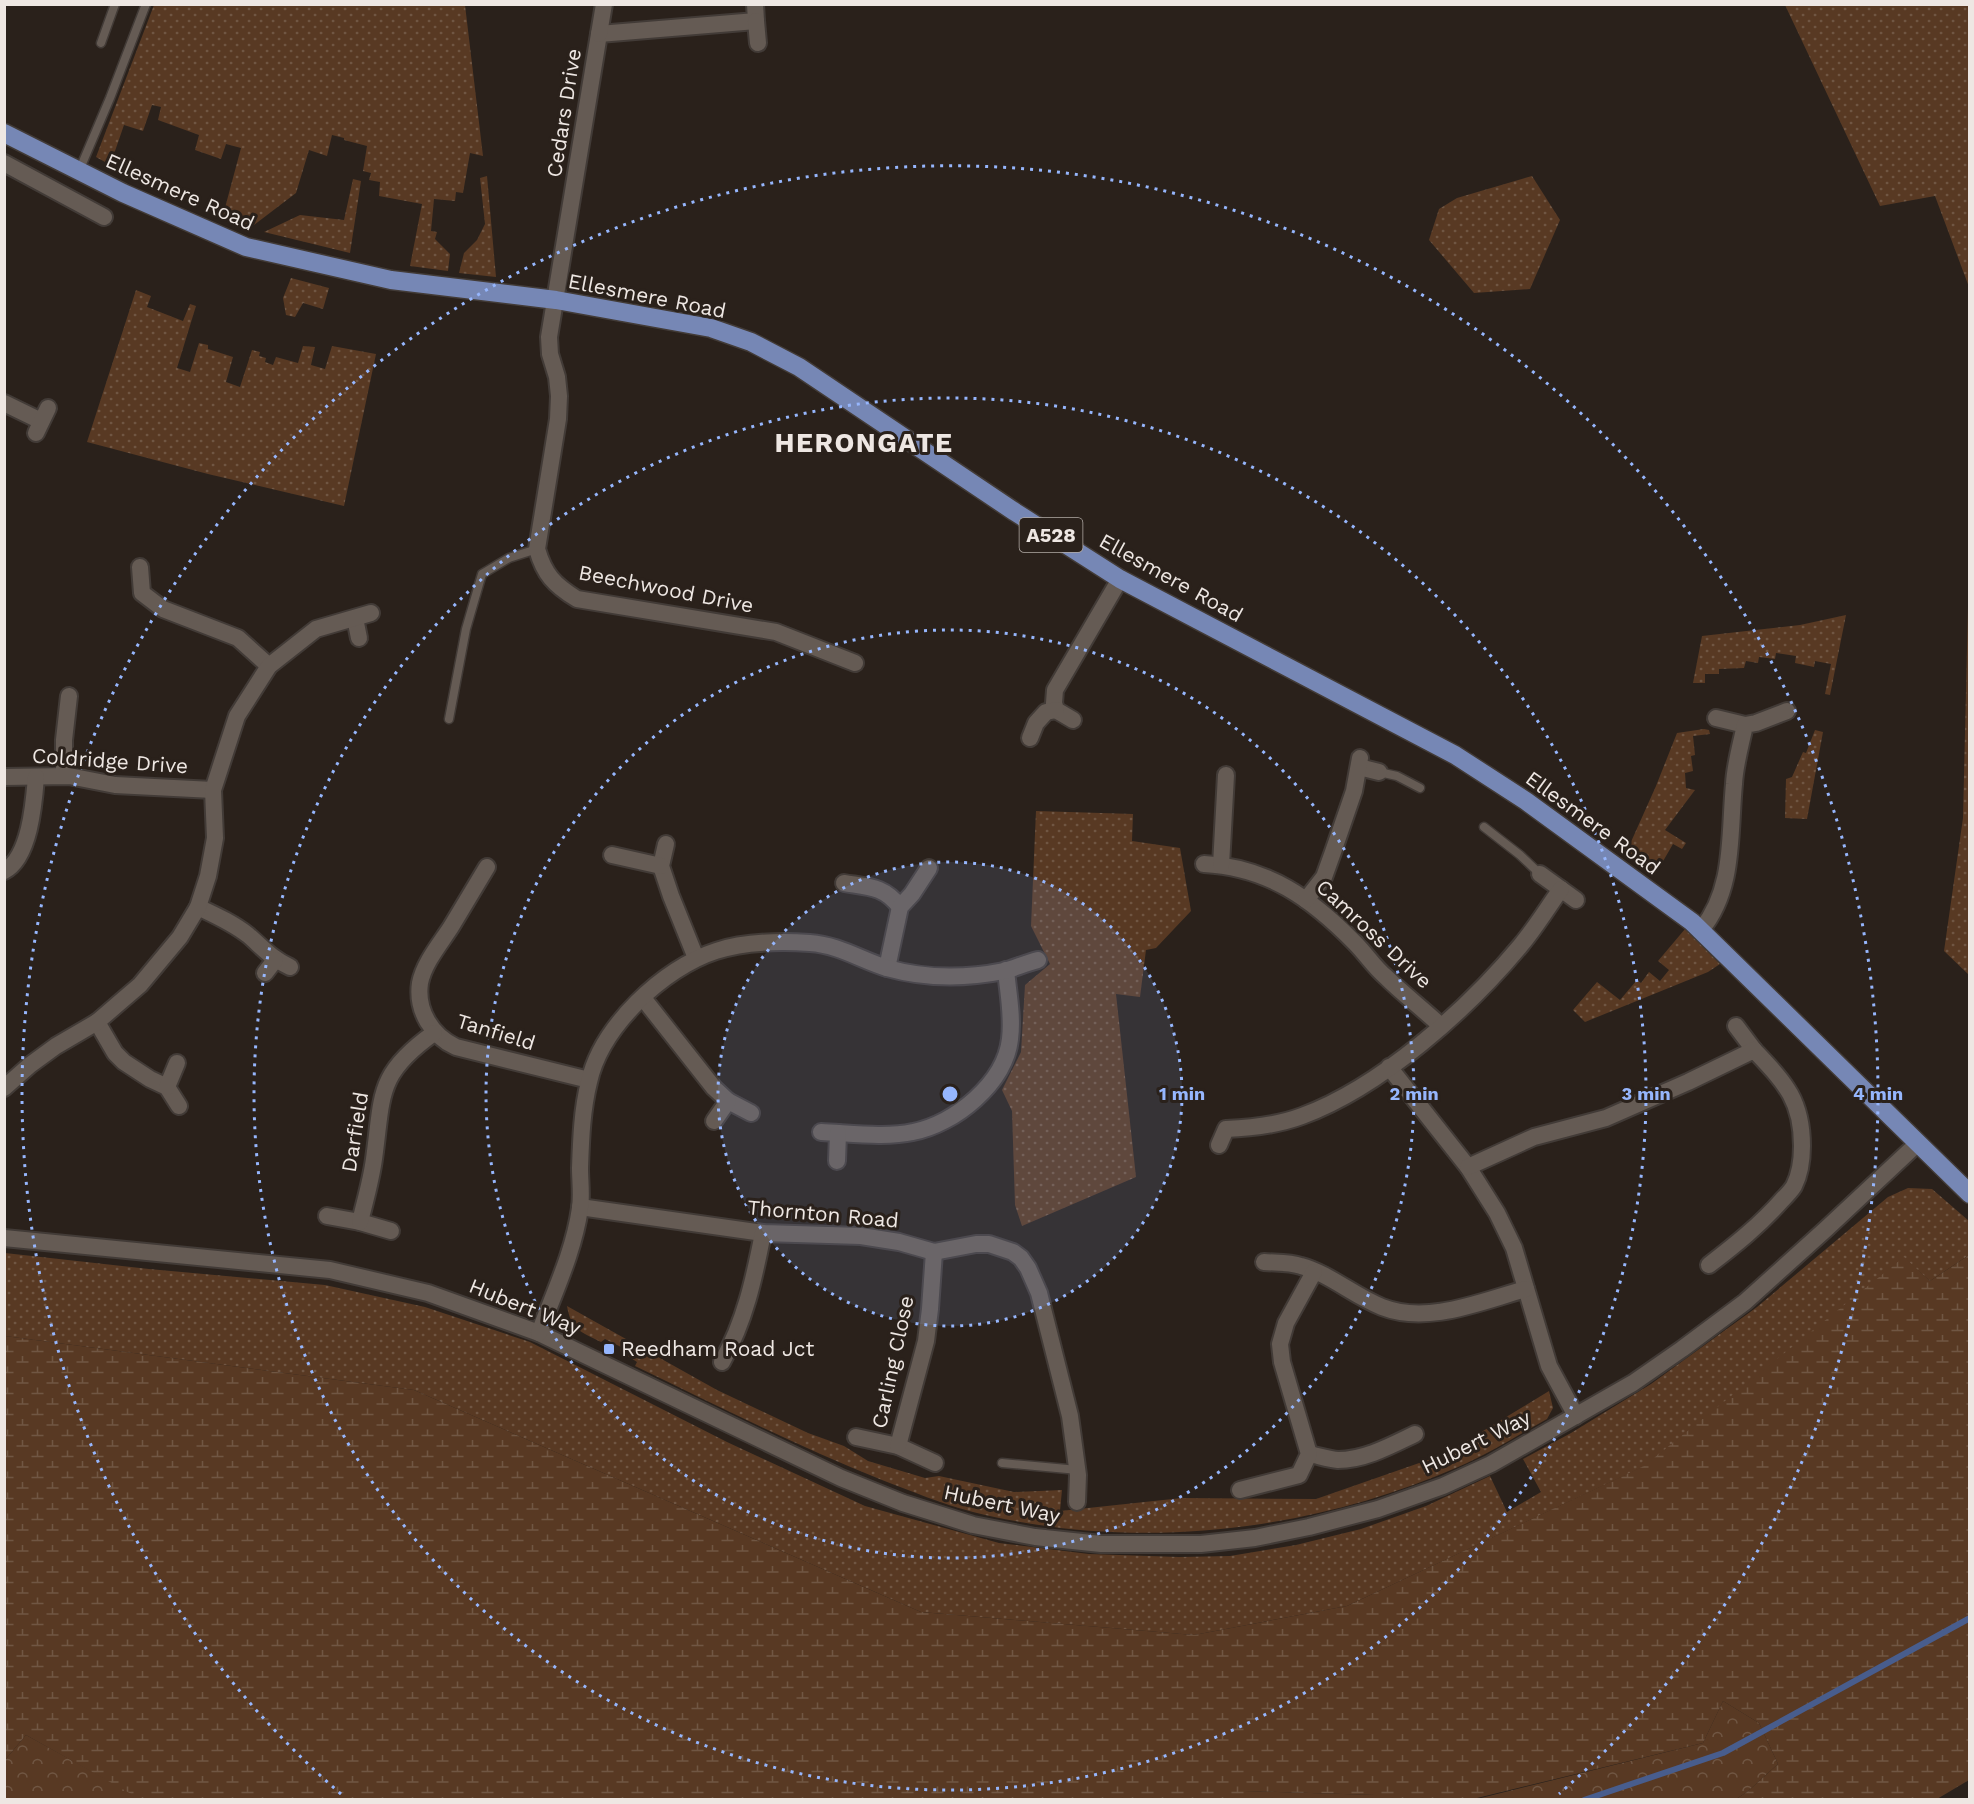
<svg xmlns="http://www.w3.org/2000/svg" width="1974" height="1804" font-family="'Work Sans',sans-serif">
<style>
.grass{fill:url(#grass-dots)}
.forest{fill:url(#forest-crowns)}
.wetland{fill:url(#wetland-marsh)}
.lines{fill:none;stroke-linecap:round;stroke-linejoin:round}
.stream{stroke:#485d8d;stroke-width:6}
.lane-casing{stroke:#423b37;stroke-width:11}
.street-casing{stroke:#423b37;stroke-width:20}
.primary-casing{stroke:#423b37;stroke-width:21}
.lane{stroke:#655b54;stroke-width:8}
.street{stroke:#655b54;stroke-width:16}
.primary{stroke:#7687b5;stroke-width:18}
.ring{fill:none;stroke:#96b6fd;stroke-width:3;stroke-dasharray:3 6}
.poi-dot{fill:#96b6fd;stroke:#2a211b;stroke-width:2}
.labels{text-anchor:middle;stroke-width:6;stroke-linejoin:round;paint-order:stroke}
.shield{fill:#2a211b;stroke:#b3aca7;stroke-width:1.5}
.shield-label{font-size:20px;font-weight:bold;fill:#eee7e3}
.street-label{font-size:21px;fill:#eee7e3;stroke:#2a211b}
.poi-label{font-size:21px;fill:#eee7e3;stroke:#2a211b;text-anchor:start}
.district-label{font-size:27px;font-weight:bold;letter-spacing:1.5px;fill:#eee7e3;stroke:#2a211b}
.centre{fill:#96b6fd;stroke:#2a211b;stroke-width:3}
.ring-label{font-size:18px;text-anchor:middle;font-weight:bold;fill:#96b6fd;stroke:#2a211b;stroke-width:6;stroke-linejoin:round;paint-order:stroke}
</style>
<defs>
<pattern id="grass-dots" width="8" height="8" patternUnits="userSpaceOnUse" patternTransform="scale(1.5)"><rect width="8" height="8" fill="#583923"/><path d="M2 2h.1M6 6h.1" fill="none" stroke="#705643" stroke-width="1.8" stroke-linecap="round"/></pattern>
<pattern id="forest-crowns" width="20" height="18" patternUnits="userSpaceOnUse" patternTransform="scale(1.5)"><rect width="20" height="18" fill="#583923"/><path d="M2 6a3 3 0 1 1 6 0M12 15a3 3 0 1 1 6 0" fill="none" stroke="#705643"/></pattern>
<pattern id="wetland-marsh" width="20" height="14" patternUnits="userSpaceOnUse" patternTransform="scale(1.5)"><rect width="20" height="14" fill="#583923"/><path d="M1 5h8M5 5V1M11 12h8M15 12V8" fill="none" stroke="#705643"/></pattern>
</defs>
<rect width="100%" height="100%" fill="#2a211b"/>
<g class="grass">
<path d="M 154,5 L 465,5 L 483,156 L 470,153 L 463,193 L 456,192 L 455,201 L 434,199 L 431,231 L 437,232 L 435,239 L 450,254 L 448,271 L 410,266 L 422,204 L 379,196 L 380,182 L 369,180 L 371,173 L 363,171 L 367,146 L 344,140 L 344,138 L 332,135 L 327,156 L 309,150 L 296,193 L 250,228 L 222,219 L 241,148 L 226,144 L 221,159 L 195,150 L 199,135 L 158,120 L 161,107 L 152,105 L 143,131 L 124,125 L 115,151 L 105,162 L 96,157 Z"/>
<path d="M 1785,5 L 1969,5 L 1969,287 L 1935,196 L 1880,206 Z"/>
<path d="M 487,176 L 496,277 L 459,273 L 464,253 L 477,240 L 485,224 L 480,178 Z"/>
<path d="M 1532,176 L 1560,220 L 1530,289 L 1474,293 L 1429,240 L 1439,209 L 1457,198 Z"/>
<path d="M 353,179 L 361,181 L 350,253 L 264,232 L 300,215 L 344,220 Z"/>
<path d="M 291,278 L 329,288 L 323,309 L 303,303 L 295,317 L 286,315 L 283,298 Z"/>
<path d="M 136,290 L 151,296 L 147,307 L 183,321 L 190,304 L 196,306 L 177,368 L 190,372 L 199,343 L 208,345 L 208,349 L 233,357 L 226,382 L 240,387 L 252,350 L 260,352 L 259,356 L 266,358 L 265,362 L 273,365 L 276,357 L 298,363 L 303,346 L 315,347 L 311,365 L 325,369 L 332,346 L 376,354 L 344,506 L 208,474 L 87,442 Z"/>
<path d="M 1969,564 L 1969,975 L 1944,951 L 1963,818 Z"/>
<path d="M 1846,615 L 1830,695 L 1825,694 L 1831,664 L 1815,661 L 1814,667 L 1795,663 L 1796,656 L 1776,653 L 1775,659 L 1759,657 L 1758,663 L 1746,661 L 1744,668 L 1719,669 L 1719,674 L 1705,674 L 1705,683 L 1693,683 L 1702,636 L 1800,625 Z"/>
<path d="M 1704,729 L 1709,730 L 1710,734 L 1693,736 L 1695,755 L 1691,756 L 1693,771 L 1685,773 L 1686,788 L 1695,790 L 1665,830 L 1686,843 L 1682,849 L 1673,844 L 1655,875 L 1626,853 L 1656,786 L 1677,733 Z"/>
<path d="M 1815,730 L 1823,732 L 1807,819 L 1785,818 L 1786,779 L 1792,777 L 1803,752 L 1806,753 Z"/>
<path d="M 1036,811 L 1133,814 L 1132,841 L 1180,848 L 1191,911 L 1156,948 L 1146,950 L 1140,997 L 1116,994 L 1136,1177 L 1022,1226 L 1015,1205 L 1012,1111 L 1002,1090 L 1021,1052 L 1025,985 L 1050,964 L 1031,926 Z"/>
<path d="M 1685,929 L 1720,964 L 1708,972 L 1585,1022 L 1573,1010 L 1597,982 L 1620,1000 L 1637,980 L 1641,983 L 1649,972 L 1660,981 L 1669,970 L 1658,961 Z"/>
<path d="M 1908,1188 L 1932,1189 L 1969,1221 L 1969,1255 L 1930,1281 L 1904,1258 L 1645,1466 L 1347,1606 L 1194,1635 L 921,1612 L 414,1390 L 5,1336 L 5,1253 L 149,1269 L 325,1285 L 425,1307 L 530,1342 L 727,1442 L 865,1506 L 999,1543 L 1089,1554 L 1179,1557 L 1230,1556 L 1296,1545 L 1361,1529 L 1426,1506 L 1490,1476 L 1507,1512 L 1541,1492 L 1523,1459 L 1571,1433 L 1651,1384 L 1757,1307 L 1888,1197 Z"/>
<path d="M 567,1306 L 717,1390 L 808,1433 L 844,1446 L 868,1461 L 925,1478 L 939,1476 L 1014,1492 L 1062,1490 L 1060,1511 L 1182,1498 L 1316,1499 L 1445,1454 L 1549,1391 L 1553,1408 L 1547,1419 C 1518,1435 1488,1454 1458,1467 C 1307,1533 1134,1552 973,1512 C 942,1504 911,1491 882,1480 C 797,1446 716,1405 635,1366 L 637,1362 L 620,1351 L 621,1347 L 605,1339 L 601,1342 C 581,1332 571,1330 567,1306 Z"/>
</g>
<g class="forest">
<path d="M 1723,1701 L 1759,1723 L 1778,1764 L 1747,1792 L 1736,1799 L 1473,1800 L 1703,1743 Z"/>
<path d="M 26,1735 L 142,1799 L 5,1800 L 5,1760 Z"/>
<path d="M 1244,1791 L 1376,1795 L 1383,1799 L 1245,1799 Z"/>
</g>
<path class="wetland" d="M 1969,1255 L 1969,1780 L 1937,1799 L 1736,1799 L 1747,1792 L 1778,1764 L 1759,1723 L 1723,1701 L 1703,1743 L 1473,1799 L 1383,1800 L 1375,1795 L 1245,1791 L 1245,1800 L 142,1800 L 26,1735 L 5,1760 L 5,1336 L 414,1390 L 921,1612 L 1194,1635 L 1347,1606 L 1644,1466 L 1904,1257 L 1930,1281 Z"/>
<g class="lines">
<path class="stream" d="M 1584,1800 L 1723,1753 L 1970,1618"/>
<defs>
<g id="lane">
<path d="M 101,43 L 115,4"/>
<path d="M 79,171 L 110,98 L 146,4"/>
<path d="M 449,719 L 466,629 L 482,574 L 509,558 L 537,549"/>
<path d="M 1379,772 L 1397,776 L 1420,788"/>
<path d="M 1484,827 L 1520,855 L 1540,874"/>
<path d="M 1002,1463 L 1078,1470"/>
</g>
<g id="street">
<path d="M 755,4 L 756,21 L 599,34 L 549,337 L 550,354 L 557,377 L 559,396 L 558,419 L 537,549 C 544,574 554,585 577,599 L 776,632 L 855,663"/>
<path d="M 756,21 L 758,43"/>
<path d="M 599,34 L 604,4"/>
<path d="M 4,163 L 104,217"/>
<path d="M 4,403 L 41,421"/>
<path d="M 36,433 L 48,408"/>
<path d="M 140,567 L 142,593 L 163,609 L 238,638 L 269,666"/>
<path d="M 355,618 L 359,638"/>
<path d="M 1716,718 L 1745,725"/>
<path d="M 1073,720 L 1056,710 L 1054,703 L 1055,690 L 1120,579"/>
<path d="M 1030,738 L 1036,723 L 1046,712 L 1056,710"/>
<path d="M 1359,767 L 1379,772"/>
<path d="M 64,776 L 64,740 L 69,696"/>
<path d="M 4,777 L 69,776 L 115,785 L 213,790"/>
<path d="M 666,844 L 661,866 L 671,896 L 696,958"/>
<path d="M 612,855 L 661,866"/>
<path d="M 1204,864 C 1268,867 1312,899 1355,943 C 1366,954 1374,967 1386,977 C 1403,994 1423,1009 1441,1026"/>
<path d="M 1221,865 L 1226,775"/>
<path d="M 487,867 C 475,887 463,907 451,927 C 440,944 424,963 420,983 C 416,1011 432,1036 456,1047 L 589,1080"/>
<path d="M 4,871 C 30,858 34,802 36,777"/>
<path d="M 1540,874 L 1576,900"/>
<path d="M 844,883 C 869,887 884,886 900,907"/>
<path d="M 1306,900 L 1324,877 L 1333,852 L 1354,791 L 1360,758"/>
<path d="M 198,907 C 215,915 233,923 248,935 C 262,947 272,959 290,967"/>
<path d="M 1701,930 C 1735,889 1729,834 1734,784 C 1735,764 1741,744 1745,725 L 1756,723 L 1787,711"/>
<path d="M 887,968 L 900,907 L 912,894 L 929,868"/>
<path d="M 265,973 L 275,960"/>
<path d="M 643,998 L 714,1088 L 728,1101 L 751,1113"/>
<path d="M 97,1022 L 115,1053 L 124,1062 L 150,1079 L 167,1087 L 179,1106"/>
<path d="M 1736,1026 L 1754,1050"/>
<path d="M 1389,1067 L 1468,1167 L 1497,1213 L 1514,1248 L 1549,1366 L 1576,1416"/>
<path d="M 167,1087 L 177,1063"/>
<path d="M 4,1088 L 30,1065 L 56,1046 L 97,1022 L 119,1003 L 140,985 L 180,937 L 198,907 L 208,876 L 215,838 L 213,790 L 237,716 L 269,666 L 316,629 L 371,613"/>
<path d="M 714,1121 L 728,1101"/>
<path d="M 821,1132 C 848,1133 886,1138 913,1132 C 955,1124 1005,1083 1010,1039 C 1013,1016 1008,993 1006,970"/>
<path d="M 1219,1145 L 1226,1129 C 1252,1128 1278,1125 1302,1116 C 1381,1087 1468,1009 1521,945 C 1536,927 1548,907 1561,889"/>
<path d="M 837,1161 L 838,1133"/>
<path d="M 1468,1167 L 1534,1137 L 1606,1118 L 1688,1082 L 1754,1050 C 1784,1082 1802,1099 1802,1146 C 1802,1159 1800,1174 1794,1186 C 1791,1191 1786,1196 1782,1200 C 1760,1225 1735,1245 1709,1265"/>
<path d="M 580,1207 L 763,1233 L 861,1236 L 899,1242 L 934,1252 L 976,1244 L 989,1244 L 1013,1252 L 1021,1258 L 1028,1268 L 1039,1293 L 1070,1416 L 1078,1475 L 1077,1502"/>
<path d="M 327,1216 L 360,1222 L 391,1231"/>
<path d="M 360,1222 C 365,1201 371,1181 374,1159 C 383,1095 376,1074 434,1033"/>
<path d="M 4,1238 L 330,1270 L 428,1293 L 539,1333 L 841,1478 L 903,1503 L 973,1525 L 1035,1537 L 1101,1544 L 1201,1544 L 1255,1538 L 1309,1527 L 1378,1509 L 1443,1486 L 1491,1464 L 1633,1383 L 1682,1349 L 1745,1302 L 1826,1229 L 1918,1143"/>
<path d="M 1264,1262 C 1276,1263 1289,1262 1301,1266 C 1330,1274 1354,1296 1382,1307 C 1428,1325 1482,1301 1526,1289"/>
<path d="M 539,1333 C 554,1293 574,1251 580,1208 C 582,1195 580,1181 580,1168 C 581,1139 582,1110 589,1082 C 601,1027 663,968 716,951 C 746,941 779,941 810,943 C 839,945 861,960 887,968 C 926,979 964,979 1004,971 C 1015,968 1026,963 1038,960"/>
<path d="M 722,1362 C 745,1321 754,1279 763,1233"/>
<path d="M 856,1437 L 898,1446 L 935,1463"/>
<path d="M 898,1446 L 926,1341 L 930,1309 L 934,1252"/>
<path d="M 1309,1454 C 1319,1456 1329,1459 1338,1460 C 1365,1460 1392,1445 1415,1434"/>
<path d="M 1240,1490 L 1299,1475 L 1309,1454 L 1282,1362 L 1280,1344 L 1286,1323 L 1314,1272"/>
</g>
<path id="primary" d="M 4,133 L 123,193 L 246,247 L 391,280 L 556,300 L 711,328 L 751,342 L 799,367 L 1015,512 L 1120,579 L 1455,755 L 1526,801 L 1692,922 L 1970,1194"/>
</defs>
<use href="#lane" class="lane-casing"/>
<use href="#street" class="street-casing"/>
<use href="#primary" class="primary-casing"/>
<use href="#lane" class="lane"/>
<use href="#street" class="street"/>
<use href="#primary" class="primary"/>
</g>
<circle cx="950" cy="1094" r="232" fill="#96b6fd" fill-opacity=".12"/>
<g class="ring">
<circle cx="950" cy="1094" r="232"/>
<circle cx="950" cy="1094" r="464"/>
<circle cx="950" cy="1094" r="696"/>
<path d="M341 1794A928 928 0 1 1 1559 1794"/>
</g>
<rect class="poi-dot" x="603" y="1343" width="12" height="12" rx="3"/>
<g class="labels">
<rect class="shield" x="1019.5" y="518" width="63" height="34" rx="4.5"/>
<g class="shield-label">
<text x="1051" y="542">A528</text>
</g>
<g class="street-label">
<text transform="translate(564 113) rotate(-81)" y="7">Cedars Drive</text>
<text transform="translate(180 192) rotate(24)" y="7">Ellesmere Road</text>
<text transform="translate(647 296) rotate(11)" y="7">Ellesmere Road</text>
<text transform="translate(1171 578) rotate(29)" y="7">Ellesmere Road</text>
<text transform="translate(666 589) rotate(11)" y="7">Beechwood Drive</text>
<text transform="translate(110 761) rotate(4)" y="7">Coldridge Drive</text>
<text transform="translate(1593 823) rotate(36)" y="7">Ellesmere Road</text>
<text transform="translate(1374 934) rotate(43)" y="7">Camross Drive</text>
<text transform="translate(496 1032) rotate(17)" y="7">Tanfield</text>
<text transform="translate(355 1132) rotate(-81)" y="7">Darfield</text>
<text transform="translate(823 1214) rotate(5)" y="7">Thornton Road</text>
<text transform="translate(525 1307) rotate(22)" y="7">Hubert Way</text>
<text transform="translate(893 1362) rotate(-78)" y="7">Carling Close</text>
<text transform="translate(1476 1442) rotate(-26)" y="7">Hubert Way</text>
<text transform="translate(1002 1504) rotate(12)" y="7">Hubert Way</text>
</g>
<g class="poi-label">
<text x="621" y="1356">Reedham Road Jct</text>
</g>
<g class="district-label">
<text x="864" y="452">HERONGATE</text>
</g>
</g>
<circle cx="950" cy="1094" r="9" class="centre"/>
<g class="ring-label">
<text x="1182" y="1100">1 min</text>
<text x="1414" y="1100">2 min</text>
<text x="1646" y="1100">3 min</text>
<text x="1878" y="1100">4 min</text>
</g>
<rect width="1974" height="1804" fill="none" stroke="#eee7e3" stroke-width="12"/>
</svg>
